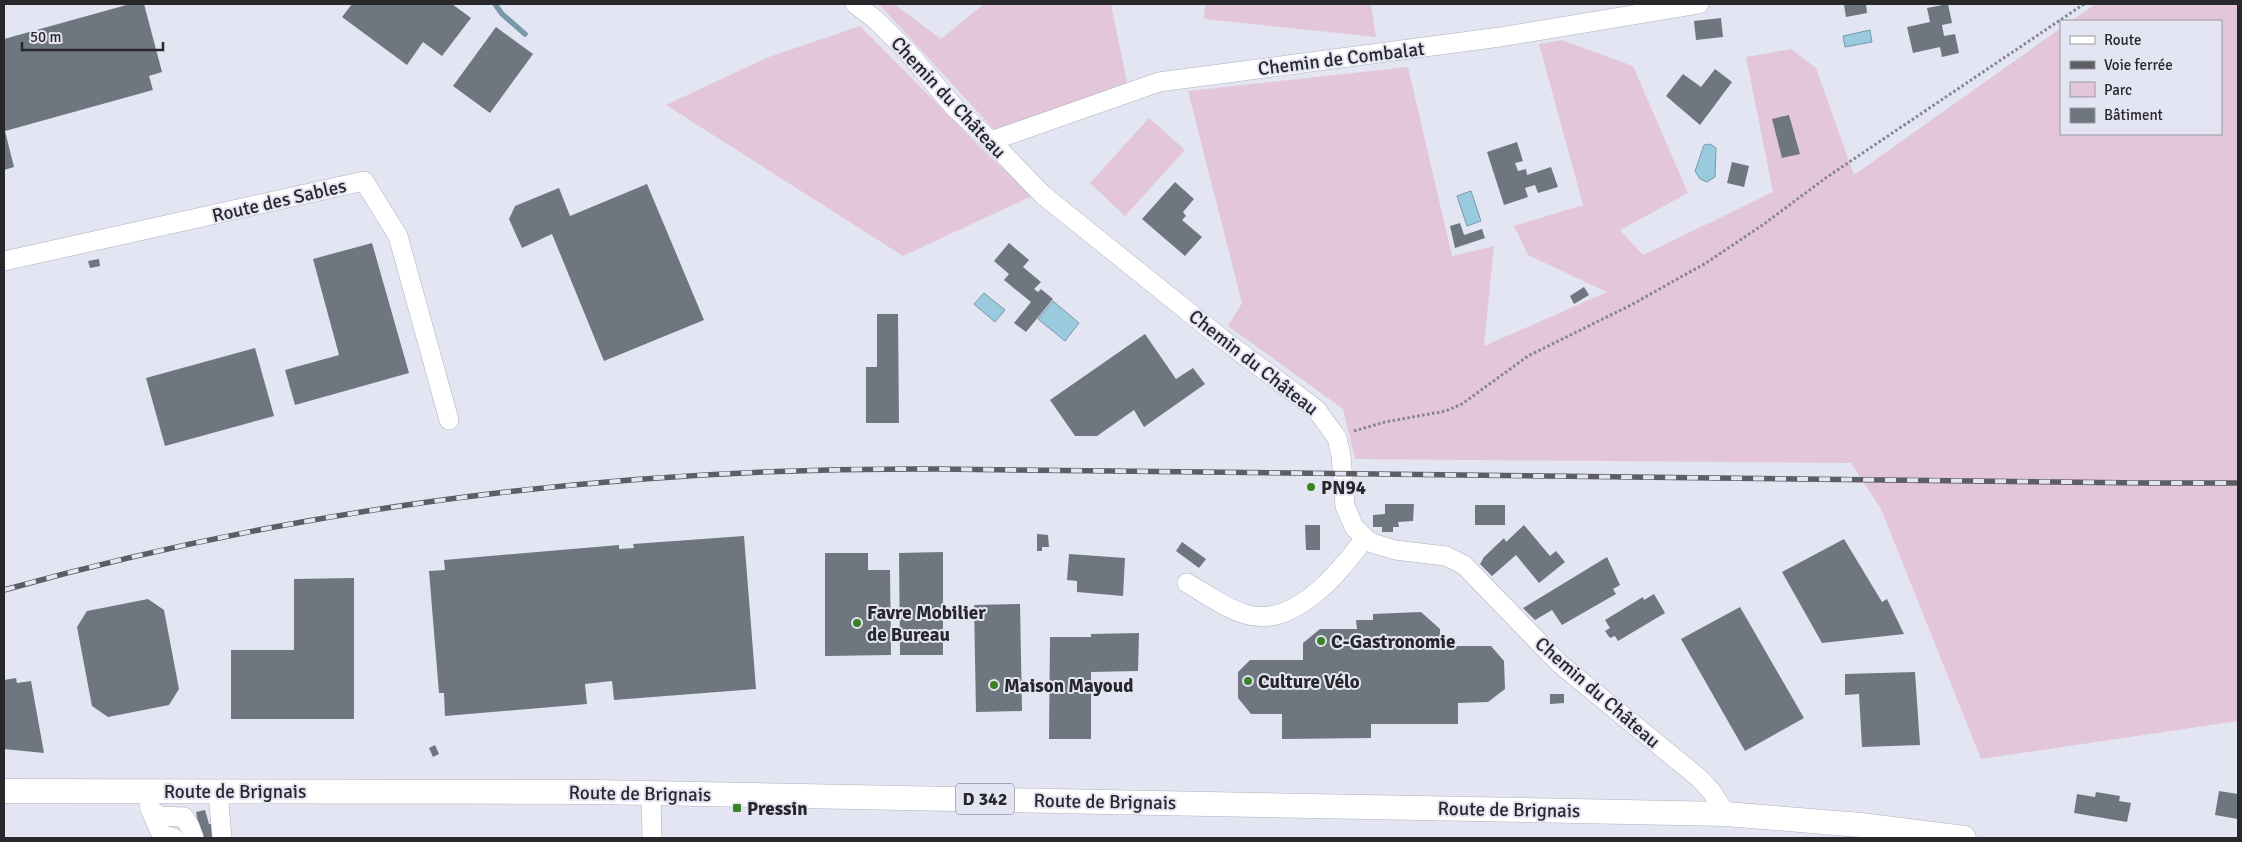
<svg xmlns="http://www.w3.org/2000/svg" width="2242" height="842" font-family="Signika,sans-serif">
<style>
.green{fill:#e3c6da}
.water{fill:#9acadd;stroke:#7899a8}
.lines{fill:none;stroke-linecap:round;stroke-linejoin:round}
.stream{stroke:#7899a8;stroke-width:5.5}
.building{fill:#6e7680}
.minor-casing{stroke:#afb0bd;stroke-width:20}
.major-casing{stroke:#afb0bd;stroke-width:25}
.path{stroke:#85858f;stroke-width:3;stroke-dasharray:2.5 2.5;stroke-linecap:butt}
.minor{stroke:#fff;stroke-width:19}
.major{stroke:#fff;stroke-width:24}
.rail-casing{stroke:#5d5d64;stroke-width:5.5}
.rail{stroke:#e4e5f3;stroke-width:4;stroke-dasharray:11;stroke-linecap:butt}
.poi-dot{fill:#3c8125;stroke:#e4e5f3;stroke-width:2}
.labels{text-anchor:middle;stroke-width:4;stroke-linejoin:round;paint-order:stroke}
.shield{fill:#e4e5f3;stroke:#606068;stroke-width:1}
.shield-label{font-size:18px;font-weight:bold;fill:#27272c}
.street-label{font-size:19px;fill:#27272c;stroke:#e4e5f3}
.poi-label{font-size:19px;font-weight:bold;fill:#27272c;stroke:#e4e5f3;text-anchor:start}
</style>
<rect width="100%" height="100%" fill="#e4e5f3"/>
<g class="green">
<path d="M 879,4 L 894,4 L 941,39 L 984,4 L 1111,4 L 1128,87 L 997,133 Z"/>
<path d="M 1205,4 L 1371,4 L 1376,37 L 1204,19 Z"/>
<path d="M 2096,4 L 2238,4 L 2238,721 L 1981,759 L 1881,509 L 1851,463 L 1355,459 L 1343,409 L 1228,326 L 1242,303 L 1188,91 L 1408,67 L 1452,256 L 1494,246 L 1484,346 L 1607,292 L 1528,255 L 1514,226 L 1583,205 L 1539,44 L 1562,40 L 1633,66 L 1688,193 L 1620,230 L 1643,255 L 1773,192 L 1746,57 L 1791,49 L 1816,68 L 1854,175 L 2061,28 L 2061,134 L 2221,134 L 2221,21 L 2071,21 Z"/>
<path d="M 860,26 L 981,148 L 1032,196 L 903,256 L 666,105 L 766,58 Z"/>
<path d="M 1149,118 L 1185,150 L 1125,216 L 1090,183 Z"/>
</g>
<g class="water">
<path d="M 1870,30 L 1872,42 L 1845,47 L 1843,36 Z"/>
<path d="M 1710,144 L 1716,148 L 1715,177 L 1707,182 L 1700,179 L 1695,171 L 1704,145 Z"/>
<path d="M 1471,191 L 1481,221 L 1467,226 L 1457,196 Z"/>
<path d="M 984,293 L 1005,310 L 995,322 L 974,304 Z"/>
<path d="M 1053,301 L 1079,323 L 1065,341 L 1038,319 Z"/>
</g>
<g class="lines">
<path class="stream" d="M 495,4 L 502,14 L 525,34"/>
</g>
<g class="building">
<path d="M 130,4 L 144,4 L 162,72 L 149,76 L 153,90 L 5,131 L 14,167 L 4,170 L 4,39 Z"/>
<path d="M 352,4 L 452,4 L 471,18 L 442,56 L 423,42 L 407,65 L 342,17 Z"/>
<path d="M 1853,4 L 1866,4 L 1867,13 L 1846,17 L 1844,5 Z"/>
<path d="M 1948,4 L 1952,23 L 1942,25 L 1944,36 L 1955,34 L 1959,53 L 1942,57 L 1940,47 L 1913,53 L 1907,27 L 1930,22 L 1927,8 Z"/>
<path d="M 1721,18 L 1723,37 L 1696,40 L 1694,21 Z"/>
<path d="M 496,27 L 533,54 L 490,113 L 453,86 Z"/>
<path d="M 1715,69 L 1732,82 L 1700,125 L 1666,96 L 1683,74 L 1701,87 Z"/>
<path d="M 1789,115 L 1800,154 L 1782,158 L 1772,119 Z"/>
<path d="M 1517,142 L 1523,161 L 1515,163 L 1518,171 L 1526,169 L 1527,175 L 1551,167 L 1558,187 L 1538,193 L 1535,185 L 1525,188 L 1528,197 L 1504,205 L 1487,152 Z"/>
<path d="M 1732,162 L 1749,166 L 1744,187 L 1727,183 Z"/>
<path d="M 1175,182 L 1194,199 L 1183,212 L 1186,216 L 1182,220 L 1202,237 L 1185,256 L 1142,219 Z"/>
<path d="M 647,184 L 704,320 L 604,361 L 552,234 L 522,248 L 509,219 L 515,206 L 559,188 L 570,216 Z"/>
<path d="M 1460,223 L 1464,235 L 1482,229 L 1485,238 L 1455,248 L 1450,226 Z"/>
<path d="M 372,243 L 409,373 L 295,405 L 285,370 L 339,355 L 313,259 Z"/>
<path d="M 1009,243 L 1029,260 L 1023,267 L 1041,282 L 1034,289 L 1038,292 L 1041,289 L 1053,299 L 1026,332 L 1014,323 L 1031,302 L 1004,280 L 1009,274 L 994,261 Z"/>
<path d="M 99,259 L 100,266 L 90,268 L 88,261 Z"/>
<path d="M 1584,287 L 1589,295 L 1574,304 L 1570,296 Z"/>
<path d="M 877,314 L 898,314 L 899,423 L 866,423 L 866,367 L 877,367 Z"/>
<path d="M 1145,334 L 1176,379 L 1193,368 L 1205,384 L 1144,427 L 1134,410 L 1097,436 L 1075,436 L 1050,400 Z"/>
<path d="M 255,348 L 274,416 L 165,446 L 146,378 Z"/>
<path d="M 1385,504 L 1414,504 L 1413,521 L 1398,522 L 1399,527 L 1393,527 L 1393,532 L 1382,532 L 1382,527 L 1373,527 L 1373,515 L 1385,514 Z"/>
<rect x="1475" y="505" width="30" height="20"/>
<path d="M 1305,525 L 1320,525 L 1320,550 L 1306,550 Z"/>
<path d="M 1524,525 L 1550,556 L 1556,551 L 1565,562 L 1539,583 L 1516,555 L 1492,576 L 1480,564 L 1484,557 L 1504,538 L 1506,542 Z"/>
<path d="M 1037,534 L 1048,535 L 1049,547 L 1042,547 L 1042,551 L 1037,551 Z"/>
<path d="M 744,536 L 756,689 L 614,700 L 612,681 L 585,684 L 587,704 L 445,716 L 444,693 L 439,693 L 429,571 L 445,570 L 444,560 L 619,545 L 619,549 L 634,548 L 633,544 Z"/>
<path d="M 1844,539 L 1882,602 L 1887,599 L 1904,634 L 1822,643 L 1782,572 Z"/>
<path d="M 1182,542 L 1206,559 L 1199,568 L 1176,551 Z"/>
<path d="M 943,552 L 943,655 L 900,655 L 899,553 Z"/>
<path d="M 825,553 L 868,553 L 868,570 L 890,570 L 891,655 L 825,656 Z"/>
<path d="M 1069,554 L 1125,558 L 1123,596 L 1077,592 L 1077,581 L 1067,580 Z"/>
<path d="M 1607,557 L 1620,585 L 1613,589 L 1616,594 L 1562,625 L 1552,610 L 1535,620 L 1523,608 Z"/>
<path d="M 354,578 L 354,719 L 231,719 L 231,650 L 294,650 L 294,579 Z"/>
<path d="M 1654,594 L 1665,613 L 1618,641 L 1615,636 L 1610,638 L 1605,631 L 1610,628 L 1605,620 L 1643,597 L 1644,600 Z"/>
<path d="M 148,599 L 164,610 L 179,689 L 169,705 L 108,717 L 92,706 L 77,627 L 87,611 Z"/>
<path d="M 1020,604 L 1022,711 L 976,712 L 974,605 Z"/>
<path d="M 1740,607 L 1804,718 L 1745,751 L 1681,639 Z"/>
<path d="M 1421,612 L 1440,629 L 1440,646 L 1491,646 L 1504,661 L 1505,689 L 1488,702 L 1458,703 L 1458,724 L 1371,724 L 1371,738 L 1282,739 L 1282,714 L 1251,714 L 1238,698 L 1238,672 L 1250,660 L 1303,660 L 1303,643 L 1320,629 L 1357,629 L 1356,620 L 1373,620 L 1373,614 Z"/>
<path d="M 1139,633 L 1138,671 L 1091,672 L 1091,739 L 1049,739 L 1050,637 L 1091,637 L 1091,634 Z"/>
<path d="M 1915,672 L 1920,745 L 1862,747 L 1859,694 L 1845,695 L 1845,674 Z"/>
<path d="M 16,678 L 17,683 L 31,681 L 44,753 L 4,749 L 4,680 Z"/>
<path d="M 1550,694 L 1564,694 L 1564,703 L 1550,704 Z"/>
<path d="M 435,745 L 439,754 L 433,757 L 429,748 Z"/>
<path d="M 2219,791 L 2238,794 L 2238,819 L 2215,815 Z"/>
<path d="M 2096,792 L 2120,796 L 2119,801 L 2131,803 L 2127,822 L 2074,813 L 2077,794 L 2095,797 Z"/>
<path d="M 205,810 L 209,824 L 212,824 L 214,838 L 201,838 L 196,812 Z"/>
</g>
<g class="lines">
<defs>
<g id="minor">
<path d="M 855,4 L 876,20 L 906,50 L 955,108 L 991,141 L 1043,195 L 1221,338 L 1316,409 L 1337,438 L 1341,455 L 1345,506 L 1354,527 L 1365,538 L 1372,543 L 1395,550 L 1446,556 L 1464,565 L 1560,664 L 1699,778 L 1712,792 L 1726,814"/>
<path d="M 991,141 L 1159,82 L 1500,37 L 1699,4"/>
<path d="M 4,261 L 364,181 L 398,236 L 449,420"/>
<path d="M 1187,583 C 1206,594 1225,608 1245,614 C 1293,630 1340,572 1365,538"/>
<path d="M 148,791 L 150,809 L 160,816 L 184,817 L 190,827 L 194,838"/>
<path d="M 218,791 L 222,838"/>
<path d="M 651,793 L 652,838"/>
<path d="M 150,809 L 161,834 L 174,838"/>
</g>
<path id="major" d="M 4,791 L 595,792 L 1726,814 L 1861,825 L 1964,838"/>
</defs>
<use href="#minor" class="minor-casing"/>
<use href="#major" class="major-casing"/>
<path class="path" d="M 1354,431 L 1385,422 L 1446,411 L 1462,404 L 1528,356 L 1631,305 L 1706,263 L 1764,224 L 1827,177 L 2084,4"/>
<use href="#minor" class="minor"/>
<use href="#major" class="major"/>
<defs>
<path id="rail" d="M 4,590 C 308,505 622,467 938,469 L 2149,483 L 2238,483"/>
</defs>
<use href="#rail" class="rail-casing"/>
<use href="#rail" class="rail"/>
</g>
<g class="poi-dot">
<circle cx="1311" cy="487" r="5"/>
<circle cx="857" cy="623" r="5"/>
<circle cx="1321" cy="641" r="5"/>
<circle cx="1248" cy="681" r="5"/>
<circle cx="994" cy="685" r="5"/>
<rect x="732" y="803" width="10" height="10" rx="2.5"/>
</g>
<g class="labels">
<rect class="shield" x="956" y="783.5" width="58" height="31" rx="4"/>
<g class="shield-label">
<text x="985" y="805">D 342</text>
</g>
<g class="street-label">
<text transform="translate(1341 58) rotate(-7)" y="7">Chemin de Combalat</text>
<text transform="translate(949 97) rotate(47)" y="7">Chemin du Château</text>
<text transform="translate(279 200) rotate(-13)" y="7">Route des Sables</text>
<text transform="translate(1254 362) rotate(38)" y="7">Chemin du Château</text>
<text transform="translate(1598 692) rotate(41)" y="7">Chemin du Château</text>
<text x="235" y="798">Route de Brignais</text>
<text transform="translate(640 793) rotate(1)" y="7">Route de Brignais</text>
<text transform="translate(1105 801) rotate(1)" y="7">Route de Brignais</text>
<text transform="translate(1509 809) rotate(1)" y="7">Route de Brignais</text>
</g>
<g class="poi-label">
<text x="1321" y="494">PN94</text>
<text x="867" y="619">Favre Mobilier<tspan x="867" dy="22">de Bureau</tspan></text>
<text x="1331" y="648">C-Gastronomie</text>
<text x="1258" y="688">Culture Vélo</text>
<text x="1004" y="692">Maison Mayoud</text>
<text x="747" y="815">Pressin</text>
</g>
</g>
<rect width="2242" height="842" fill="none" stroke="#27272c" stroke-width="10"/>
<rect x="2060" y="20" width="162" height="115" fill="#e4e5f3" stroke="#9899a3"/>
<rect x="2070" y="36" width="25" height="8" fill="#ffffff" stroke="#9899a3"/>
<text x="2104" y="45" font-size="15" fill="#27272c">Route</text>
<rect x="2070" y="61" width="25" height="8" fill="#5d5d64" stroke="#9899a3"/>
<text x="2104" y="70" font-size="15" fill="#27272c">Voie ferrée</text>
<rect x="2070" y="82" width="25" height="15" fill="#e3c6da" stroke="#9899a3"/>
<text x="2104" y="95" font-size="15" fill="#27272c">Parc</text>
<rect x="2070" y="108" width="25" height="15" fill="#6e7680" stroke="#9899a3"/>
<text x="2104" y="120" font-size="15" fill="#27272c">Bâtiment</text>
<path d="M22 42v8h141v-8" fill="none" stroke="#27272c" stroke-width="2.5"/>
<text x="30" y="42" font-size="15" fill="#27272c" stroke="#e4e5f3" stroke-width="4" paint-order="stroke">50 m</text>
</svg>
